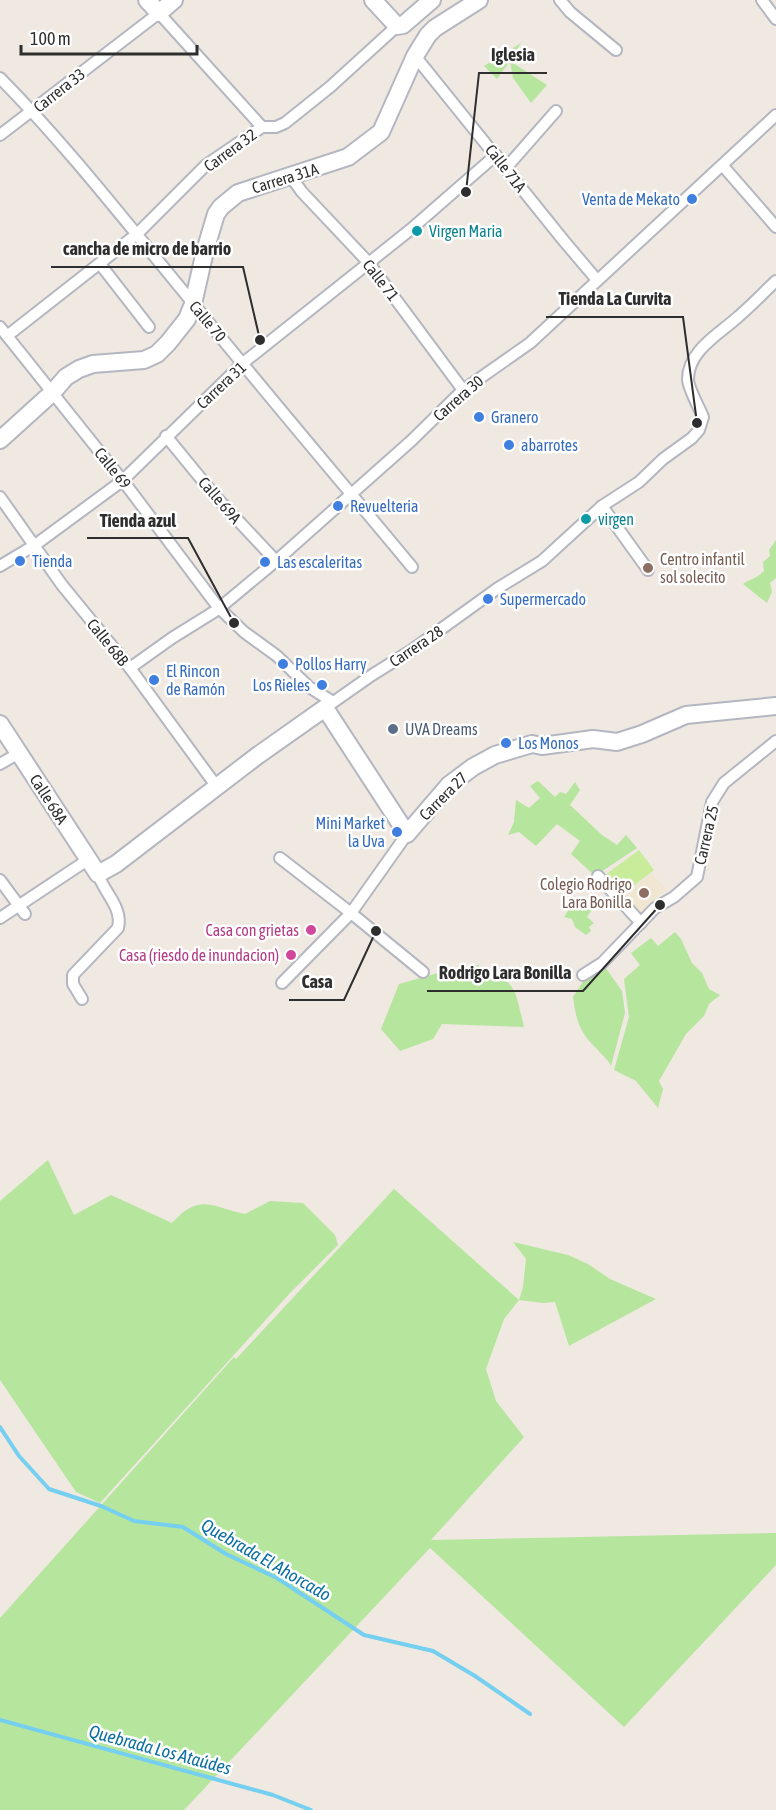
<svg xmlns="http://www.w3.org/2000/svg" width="776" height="1810" font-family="'Asap Condensed',sans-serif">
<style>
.education{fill:#f0e6d1}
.green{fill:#b6e59e}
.pitch{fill:#c9ec9a}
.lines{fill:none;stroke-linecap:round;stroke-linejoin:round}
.stream{stroke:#75cff0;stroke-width:4}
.street-casing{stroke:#b4b7c1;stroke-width:14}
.secondary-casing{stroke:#b4b7c1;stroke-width:20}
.street{stroke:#fff;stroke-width:10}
.secondary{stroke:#fff;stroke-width:16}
.shop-dot{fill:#3f7fe0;stroke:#fff;stroke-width:2}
.culture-dot{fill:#0f9aa8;stroke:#fff;stroke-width:2}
.education-dot{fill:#8d6e63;stroke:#fff;stroke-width:2}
.service-dot{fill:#5c6f8a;stroke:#fff;stroke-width:2}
.hotel-dot{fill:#d1479c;stroke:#fff;stroke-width:2}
.labels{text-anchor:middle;stroke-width:5;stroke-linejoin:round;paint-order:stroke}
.street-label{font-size:16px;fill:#2e2e2e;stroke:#fff}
.shop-label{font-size:16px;fill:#366cbe;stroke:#fff;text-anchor:start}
.culture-label{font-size:16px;fill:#0d838f;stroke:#fff;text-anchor:start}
.education-label{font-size:16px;fill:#785e54;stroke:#fff;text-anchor:start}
.service-label{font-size:16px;fill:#4e5e75;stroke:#fff;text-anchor:start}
.hotel-label{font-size:16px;fill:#b23c85;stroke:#fff;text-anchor:end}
.water-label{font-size:18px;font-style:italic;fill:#0d6fa3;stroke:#fff}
.leader{fill:none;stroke:#2e2e2e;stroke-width:2}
.callout-dot{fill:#2e2e2e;stroke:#fff;stroke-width:2}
.callout-label{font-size:18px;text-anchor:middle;font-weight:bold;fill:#2e2e2e;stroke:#fff;stroke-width:5;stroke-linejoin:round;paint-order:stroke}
</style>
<rect width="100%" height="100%" fill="#efe9e1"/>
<path class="education" d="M 651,873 L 666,889 L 637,916 L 622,898 Z"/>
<g class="green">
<path d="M 521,43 L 510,61 L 547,85 L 531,103 L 513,78 L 510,61 L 497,79 L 484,66 Z"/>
<path d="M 776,540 L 776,578 L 770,583 L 772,592 L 767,603 L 743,584 C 752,578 756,579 764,571 L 763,562 L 770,556 L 769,550 Z"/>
<path d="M 538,781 L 555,797 L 560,792 L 566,794 L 575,782 L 580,790 L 570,805 L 602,835 L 617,845 L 626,835 L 637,848 L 595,876 L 571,854 L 580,841 L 557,824 L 536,846 L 519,832 L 508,835 L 514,822 L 516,800 L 529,808 L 540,798 L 530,786 Z"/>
<path d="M 591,902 L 595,905 L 587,917 L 594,923 L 589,927 L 591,931 L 586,935 L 575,927 L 572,919 L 564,917 L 573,903 L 582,911 Z"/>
<path d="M 675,932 L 681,939 L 692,963 L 702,973 L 709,989 L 720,995 L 709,1004 L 704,1016 L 686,1034 L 659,1081 L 663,1089 L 658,1108 L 636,1081 L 614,1070 L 629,1017 L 624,979 L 640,965 L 631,953 L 651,938 L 658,946 Z"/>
<path d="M 478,965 C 518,983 514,987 524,1027 L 442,1024 L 433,1039 L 400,1051 L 381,1029 L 399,984 L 452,969 Z"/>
<path d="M 605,967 L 622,991 L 625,1013 L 611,1066 C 607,1058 602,1055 596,1048 C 579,1032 576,1019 573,997 L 584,980 Z"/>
<path d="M 48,1160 L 74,1215 L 111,1195 L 172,1223 C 200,1192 211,1207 245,1214 L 270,1201 L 303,1203 L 335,1235 L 338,1245 L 290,1293 L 100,1503 L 76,1492 L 0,1380 L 0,1201 Z"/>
<path d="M 394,1189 L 519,1300 L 523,1287 L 526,1259 L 513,1242 L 568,1255 L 588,1264 L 610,1279 L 656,1299 L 569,1346 L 555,1302 L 543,1303 L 519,1300 L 504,1319 L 486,1369 L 496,1401 L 524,1437 L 431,1540 L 776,1533 L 776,1565 L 624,1727 L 430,1548 L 184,1810 L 0,1810 L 0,1618 L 234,1357 L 236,1359 Z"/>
</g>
<path class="pitch" d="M 639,850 L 654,870 L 619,897 L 601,878 Z"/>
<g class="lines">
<g class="stream">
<path d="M 0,1427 L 19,1456 L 49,1489 L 101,1506 L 134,1521 L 183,1527 L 226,1554 L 277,1578 L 364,1635 L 433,1651 L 475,1676 L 530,1714"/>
<path d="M 0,1720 L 273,1795 L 311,1810"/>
</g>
<defs>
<g id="street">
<path d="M 560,0 L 570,12 L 616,50"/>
<path d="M 762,0 L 776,19"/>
<path d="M 415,56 L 564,241 L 597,280"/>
<path d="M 0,78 C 69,148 129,226 192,302 C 264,391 339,479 412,567"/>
<path d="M 0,135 L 159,13 L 262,127"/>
<path d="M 723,166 L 776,227"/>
<path d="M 506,168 L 556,111"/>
<path d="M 291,177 L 302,192 L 368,262 L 463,390"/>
<path d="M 100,264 L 149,327"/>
<path d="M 0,327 L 127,486 L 218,607 L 244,632 L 277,656 L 309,687 L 333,702"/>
<path d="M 7,336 L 137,234 L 206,165 L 262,127 L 276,127 L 285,123 L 330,87 L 397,26"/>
<path d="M 166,436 L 216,497 L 276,561"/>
<path d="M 0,497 L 62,585 L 130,668 L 217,787"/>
<path d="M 602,506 L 648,570"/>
<path d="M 0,566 L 35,545 L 122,481 L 243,363 L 410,230 L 496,155"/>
<path d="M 130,668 L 172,638 L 217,610 L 276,561 L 411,441 L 463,390 L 530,343 L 776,115"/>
<path d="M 325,708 L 372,675 L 412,650 L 498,588 L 542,561 L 602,506 L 639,482 L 663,459 L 692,438 L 699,430 L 703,417 C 699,407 688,388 688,379 C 688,350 721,333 739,316 C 752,305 764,292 776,281"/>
<path d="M 0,764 L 19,753"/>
<path d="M 280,858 L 351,913 L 423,972"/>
<path d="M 598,876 L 641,923"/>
<path d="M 0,880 L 25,914"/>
<path d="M 0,918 L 89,859"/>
<path d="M 583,975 L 602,963 L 655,908 L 674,897 L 697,877 L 712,802 L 724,783 L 776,741"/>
<path d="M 282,983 L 351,913 L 407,834"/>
<path d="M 82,999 L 73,984 L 73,975 L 118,928 C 123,907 104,893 98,874"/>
</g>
<g id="secondary">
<path d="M 147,0 L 159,13 L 174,0"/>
<path d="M 373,0 L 397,26 L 403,25 L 432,0"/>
<path d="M 0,440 L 52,393 L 66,377 L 79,369 L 93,364 L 144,360 L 157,354 L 168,343 L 187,319 L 193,304 L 205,251 L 216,214 L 221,207 L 238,193 L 348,157 L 381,132 L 415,56 L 428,35 L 435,28 L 479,0"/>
<path d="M 0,724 L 98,874 L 116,864 L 257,756 L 325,708 L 407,834 L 449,785 L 473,767 L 495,755 L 532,744 L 542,746 L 593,739 L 617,742 L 642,734 L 686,715 L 776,706"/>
</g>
</defs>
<use href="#street" class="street-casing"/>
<use href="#secondary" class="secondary-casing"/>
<use href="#street" class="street"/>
<use href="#secondary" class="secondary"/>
</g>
<g class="shop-dot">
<circle cx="692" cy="199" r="6"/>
<circle cx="479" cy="417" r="6"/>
<circle cx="509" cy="445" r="6"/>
<circle cx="338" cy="506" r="6"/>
<circle cx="20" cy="561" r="6"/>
<circle cx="265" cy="562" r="6"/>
<circle cx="488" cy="599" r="6"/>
<circle cx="283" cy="664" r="6"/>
<circle cx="154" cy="680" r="6"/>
<circle cx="322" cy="685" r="6"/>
<circle cx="506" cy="743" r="6"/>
<circle cx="397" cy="832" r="6"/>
</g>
<g class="culture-dot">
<circle cx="417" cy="231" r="6"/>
<circle cx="586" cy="519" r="6"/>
</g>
<g class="education-dot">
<circle cx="648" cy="568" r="6"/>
<circle cx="644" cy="893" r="6"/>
</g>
<circle class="service-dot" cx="393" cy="729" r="6"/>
<g class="hotel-dot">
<circle cx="311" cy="930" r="6"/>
<circle cx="291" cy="955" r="6"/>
</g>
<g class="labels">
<g class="street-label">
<text transform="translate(59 90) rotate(-38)" y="6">Carrera 33</text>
<text transform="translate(230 150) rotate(-36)" y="6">Carrera 32</text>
<text transform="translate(506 168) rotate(52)" y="6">Calle 71A</text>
<text transform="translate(285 178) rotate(-17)" y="6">Carrera 31A</text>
<text transform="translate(381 280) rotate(52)" y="6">Calle 71</text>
<text transform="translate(208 321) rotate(50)" y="6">Calle 70</text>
<text transform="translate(221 385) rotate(-43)" y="6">Carrera 31</text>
<text transform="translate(458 398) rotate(-41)" y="6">Carrera 30</text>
<text transform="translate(113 468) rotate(51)" y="6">Calle 69</text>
<text transform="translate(220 500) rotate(49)" y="6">Calle 69A</text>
<text transform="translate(108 642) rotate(51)" y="6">Calle 68B</text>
<text transform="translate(416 646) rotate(-34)" y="6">Carrera 28</text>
<text transform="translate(443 796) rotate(-45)" y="6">Carrera 27</text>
<text transform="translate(49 799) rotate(57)" y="6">Calle 68A</text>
<text transform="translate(706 835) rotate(-77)" y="6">Carrera 25</text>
</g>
<g class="shop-label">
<text x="680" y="205" text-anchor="end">Venta de Mekato</text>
<text x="491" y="423">Granero</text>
<text x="521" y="451">abarrotes</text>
<text x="350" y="512">Revuelteria</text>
<text x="32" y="567">Tienda</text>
<text x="277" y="568">Las escaleritas</text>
<text x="500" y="605">Supermercado</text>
<text x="295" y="670">Pollos Harry</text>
<text x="166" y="677">El Rincon<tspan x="166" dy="18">de Ramón</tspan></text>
<text x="310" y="691" text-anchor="end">Los Rieles</text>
<text x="518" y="749">Los Monos</text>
<text x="385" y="829" text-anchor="end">Mini Market<tspan x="385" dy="18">la Uva</tspan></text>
</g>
<g class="culture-label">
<text x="429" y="237">Virgen Maria</text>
<text x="598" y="525">virgen</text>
</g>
<g class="education-label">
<text x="660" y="565">Centro infantil<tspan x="660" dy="18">sol solecito</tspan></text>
<text x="632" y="890" text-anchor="end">Colegio Rodrigo<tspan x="632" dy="18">Lara Bonilla</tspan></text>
</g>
<g class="service-label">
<text x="405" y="735">UVA Dreams</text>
</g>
<g class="hotel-label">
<text x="299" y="936">Casa con grietas</text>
<text x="279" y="961">Casa (riesdo de inundacion)</text>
</g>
<g class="water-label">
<text transform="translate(266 1560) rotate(30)" y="6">Quebrada El Ahorcado</text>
<text transform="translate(160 1750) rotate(15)" y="6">Quebrada Los Ataúdes</text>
</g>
</g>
<path class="leader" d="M466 192L479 73H547M260 340L243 267H51M697 423L683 317H546M234 623L188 538H87M660 905L583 991H427M376 931L344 1000H289"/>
<g class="callout-dot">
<circle cx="466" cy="192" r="6"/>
<circle cx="260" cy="340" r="6"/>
<circle cx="697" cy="423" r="6"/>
<circle cx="234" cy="623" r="6"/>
<circle cx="660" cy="905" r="6"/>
<circle cx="376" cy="931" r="6"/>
</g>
<g class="callout-label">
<text x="513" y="61">Iglesia</text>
<text x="147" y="255">cancha de micro de barrio</text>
<text x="615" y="305">Tienda La Curvita</text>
<text x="138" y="527">Tienda azul</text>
<text x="505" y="979">Rodrigo Lara Bonilla</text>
<text x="317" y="988">Casa</text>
</g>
<path d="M21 45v9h176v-9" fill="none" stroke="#2e2e2e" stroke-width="3"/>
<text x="30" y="45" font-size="18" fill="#2e2e2e" stroke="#ffffff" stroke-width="4.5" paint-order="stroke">100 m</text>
</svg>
